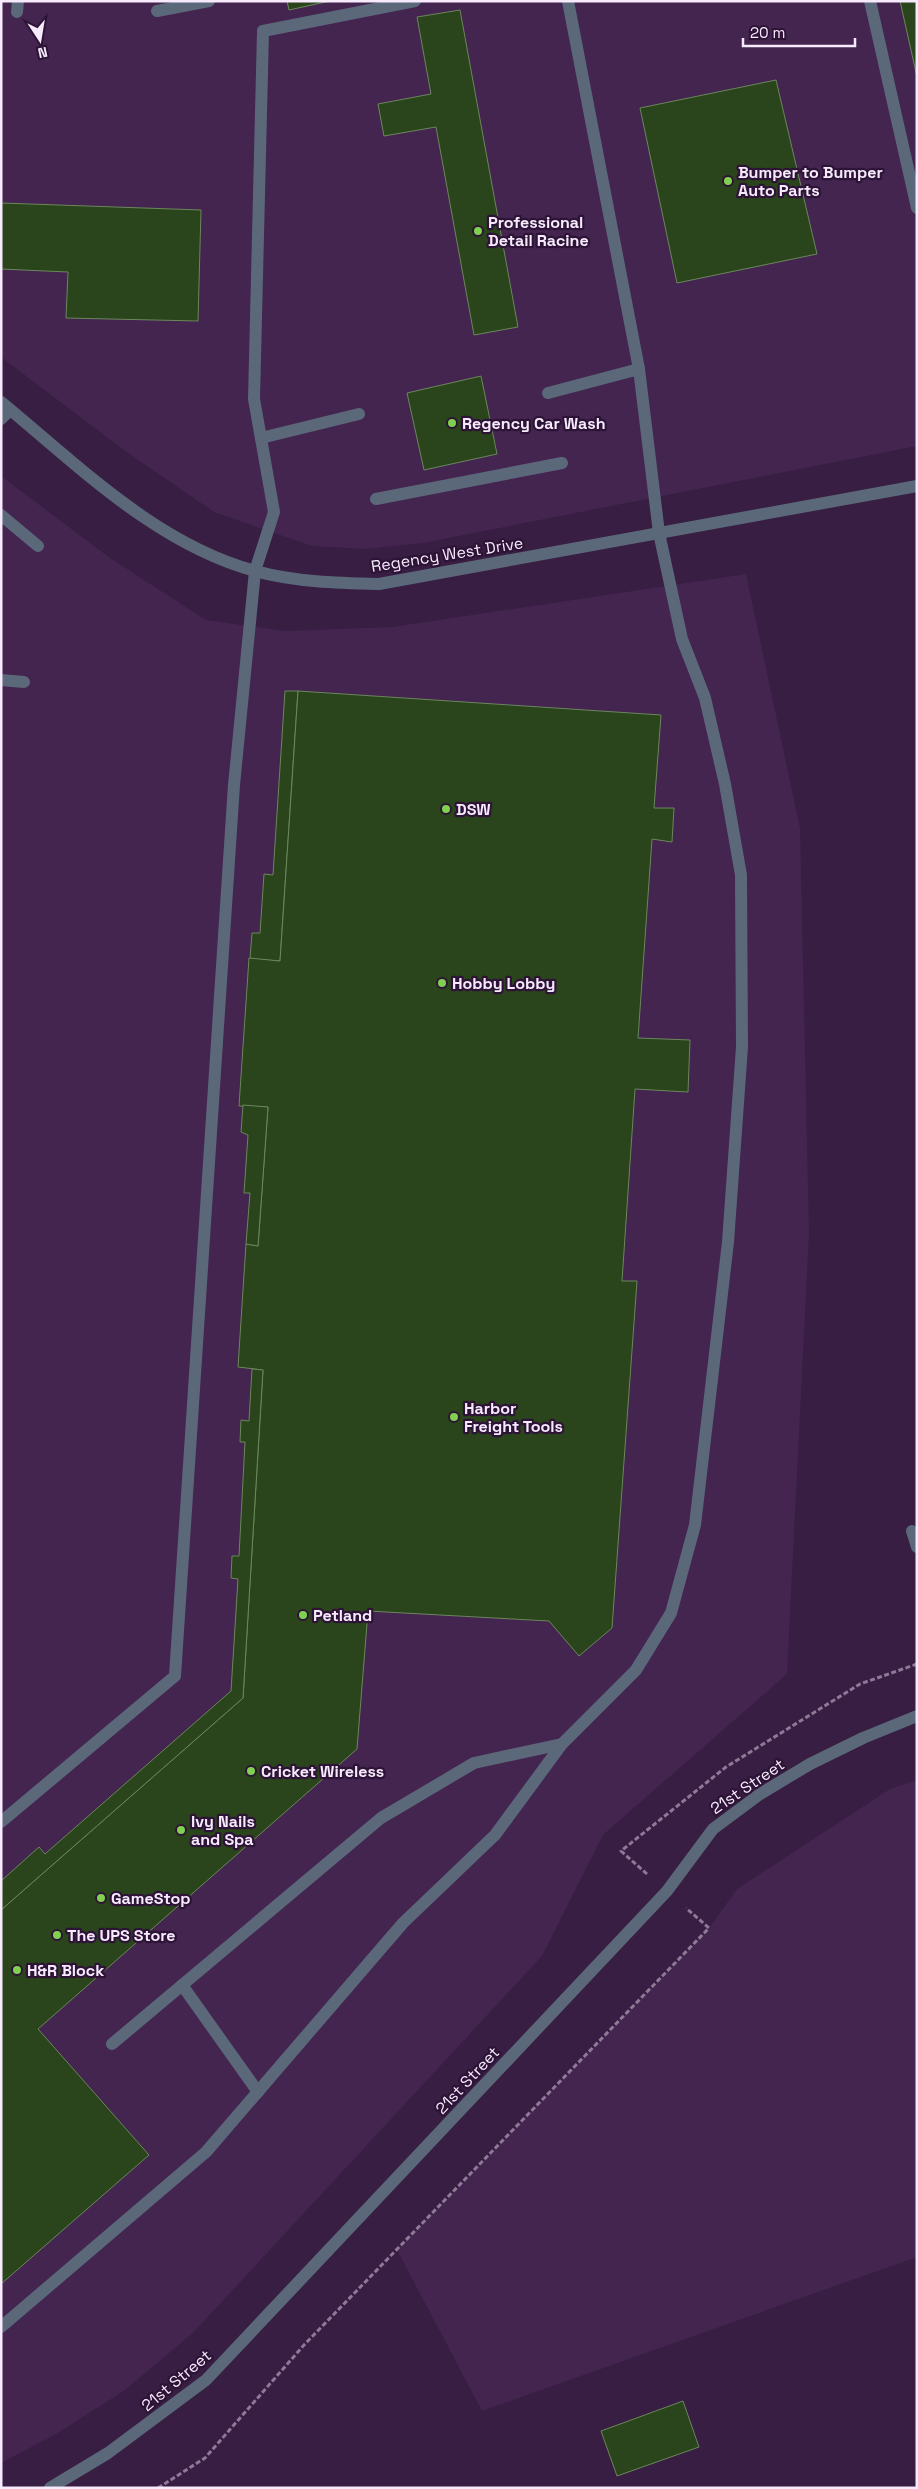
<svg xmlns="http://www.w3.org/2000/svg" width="918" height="2489" font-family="'Space Grotesk',sans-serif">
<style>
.built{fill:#43254f}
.building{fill:#2a441c;stroke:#6b875c}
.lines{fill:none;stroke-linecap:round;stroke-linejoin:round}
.path{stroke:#8e7a96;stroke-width:3;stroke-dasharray:5 2.5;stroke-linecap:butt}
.minor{stroke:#5b687a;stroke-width:12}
.poi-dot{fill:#81d050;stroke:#2d1437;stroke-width:2}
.labels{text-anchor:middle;stroke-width:4.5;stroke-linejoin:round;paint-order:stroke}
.poi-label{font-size:16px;font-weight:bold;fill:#f7eafd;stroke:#2d1437;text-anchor:start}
.street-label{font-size:16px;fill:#f7eafd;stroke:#2d1437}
</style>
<rect width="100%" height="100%" fill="#371e42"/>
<g class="built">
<path d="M 1,1 L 917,1 L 917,446 L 423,543 L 364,549 L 312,546 L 214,512 L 125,451 L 1,357 Z"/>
<path d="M 1,476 L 110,558 L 206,620 L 285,631 L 392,627 L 746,574 L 800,828 L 809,1232 L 787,1674 L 603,1835 L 542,1956 L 193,2333 L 125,2390 L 58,2433 L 1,2463 Z"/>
<path d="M 917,1780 L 917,2257 L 482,2411 L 397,2250 L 709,1928 L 737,1889 L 890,1789 Z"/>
</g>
<g class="building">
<path d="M 287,1 L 330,1 L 289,10 Z"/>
<path d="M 900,1 L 917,1 L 917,77 Z"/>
<path d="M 460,10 L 518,327 L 474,335 L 436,127 L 384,136 L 378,104 L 431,94 L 417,17 Z"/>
<path d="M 776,80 L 817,254 L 677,283 L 640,108 Z"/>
<path d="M 1,203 L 201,210 L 198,321 L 66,318 L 68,272 L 1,269 Z"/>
<path d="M 481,376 L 497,454 L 424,470 L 407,393 Z"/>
<path d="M 285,691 L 298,691 L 280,961 L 250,959 L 252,933 L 260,933 L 264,874 L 273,875 Z"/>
<path d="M 298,691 L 661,715 L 654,808 L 674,808 L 672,842 L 652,839 L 638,1038 L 690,1040 L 688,1092 L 635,1089 L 622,1281 L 637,1281 L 612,1628 L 579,1656 L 549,1621 L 368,1611 L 357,1749 L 38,2029 L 149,2155 L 1,2284 L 1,1910 L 243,1698 L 263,1370 L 238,1367 L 246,1244 L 258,1246 L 268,1107 L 239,1106 L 249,958 L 280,961 Z"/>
<path d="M 243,1105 L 268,1107 L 258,1246 L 246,1244 L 250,1193 L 244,1193 L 248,1135 L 241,1132 Z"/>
<path d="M 252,1369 L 263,1370 L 243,1698 L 1,1910 L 1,1881 L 39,1847 L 45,1854 L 231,1691 L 238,1579 L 231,1578 L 232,1556 L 239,1556 L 245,1442 L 240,1442 L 241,1420 L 249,1421 Z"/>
<path d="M 683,2401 L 699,2447 L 617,2476 L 601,2431 Z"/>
</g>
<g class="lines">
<g class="path">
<path d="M 647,1874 L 621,1851 L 726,1767 L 860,1684 L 917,1664"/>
<path d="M 158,2488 L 205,2458 L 304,2345 L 709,1928 L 686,1908"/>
</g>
<g class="minor">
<path d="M 870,1 L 917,208"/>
<path d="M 157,11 L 209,1"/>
<path d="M 17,12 L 18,1"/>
<path d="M 548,393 L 639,369"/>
<path d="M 1,402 C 79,466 156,544 255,571 C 296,582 337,583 379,584 L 917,486"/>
<path d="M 1,419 L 10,410"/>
<path d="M 261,438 L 359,414"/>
<path d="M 376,499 L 562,463"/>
<path d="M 1,515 L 38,546"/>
<path d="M 1,680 L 24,682"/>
<path d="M 912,1531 L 917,1547"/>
<path d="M 1,1822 L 175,1676 L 234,785 L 255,571 L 274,512 L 254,399 L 263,31 L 415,1"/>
<path d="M 182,1985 L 258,2092"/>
<path d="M 112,2044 L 381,1818 L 474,1763 L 562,1744 L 636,1670 L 671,1613 L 695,1525 L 728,1242 L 742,1047 L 741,875 L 725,784 L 705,698 L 682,639 L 659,533 L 639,369 L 568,1"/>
<path d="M 1,2327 L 206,2152 L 403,1923 L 495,1835 L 562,1744"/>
<path d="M 50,2488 L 108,2453 L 206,2380 L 667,1891 L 713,1829 L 760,1794 L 810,1764 L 863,1738 L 917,1716"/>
</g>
</g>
<g class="poi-dot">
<circle cx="728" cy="181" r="5"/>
<circle cx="478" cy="231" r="5"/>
<circle cx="452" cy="423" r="5"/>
<circle cx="446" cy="809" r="5"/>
<circle cx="442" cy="983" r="5"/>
<circle cx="454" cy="1417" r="5"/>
<circle cx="303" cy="1615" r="5"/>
<circle cx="251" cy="1771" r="5"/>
<circle cx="181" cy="1830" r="5"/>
<circle cx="101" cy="1898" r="5"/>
<circle cx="57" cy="1935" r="5"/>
<circle cx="17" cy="1970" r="5"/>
</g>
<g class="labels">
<g class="poi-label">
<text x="738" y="178">Bumper to Bumper<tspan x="738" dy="18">Auto Parts</tspan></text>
<text x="488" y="228">Professional<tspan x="488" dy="18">Detail Racine</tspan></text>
<text x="462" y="429">Regency Car Wash</text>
<text x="456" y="815">DSW</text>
<text x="452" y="989">Hobby Lobby</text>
<text x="464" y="1414">Harbor<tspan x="464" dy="18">Freight Tools</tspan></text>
<text x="313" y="1621">Petland</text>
<text x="261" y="1777">Cricket Wireless</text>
<text x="191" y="1827">Ivy Nails<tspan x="191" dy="18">and Spa</tspan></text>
<text x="111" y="1904">GameStop</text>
<text x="67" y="1941">The UPS Store</text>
<text x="27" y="1976">H&amp;R Block</text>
</g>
<g class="street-label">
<text transform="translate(447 554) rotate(-9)" y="6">Regency West Drive</text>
<text transform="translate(747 1786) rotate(-34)" y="6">21st Street</text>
<text transform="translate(467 2080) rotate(-47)" y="6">21st Street</text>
<text transform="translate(176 2380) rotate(-40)" y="6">21st Street</text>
</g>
</g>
<rect width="918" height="2489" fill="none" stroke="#f7eafd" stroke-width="5"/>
<g transform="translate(40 40) rotate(168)" stroke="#2d1437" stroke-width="4" paint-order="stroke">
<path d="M0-4L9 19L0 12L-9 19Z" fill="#f7eafd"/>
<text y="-8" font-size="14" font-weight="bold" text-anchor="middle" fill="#f7eafd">N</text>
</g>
<path d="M743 38v8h112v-8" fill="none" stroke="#f7eafd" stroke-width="2.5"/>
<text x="750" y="38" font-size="15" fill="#f7eafd" stroke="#2d1437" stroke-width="4" paint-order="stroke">20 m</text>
</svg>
